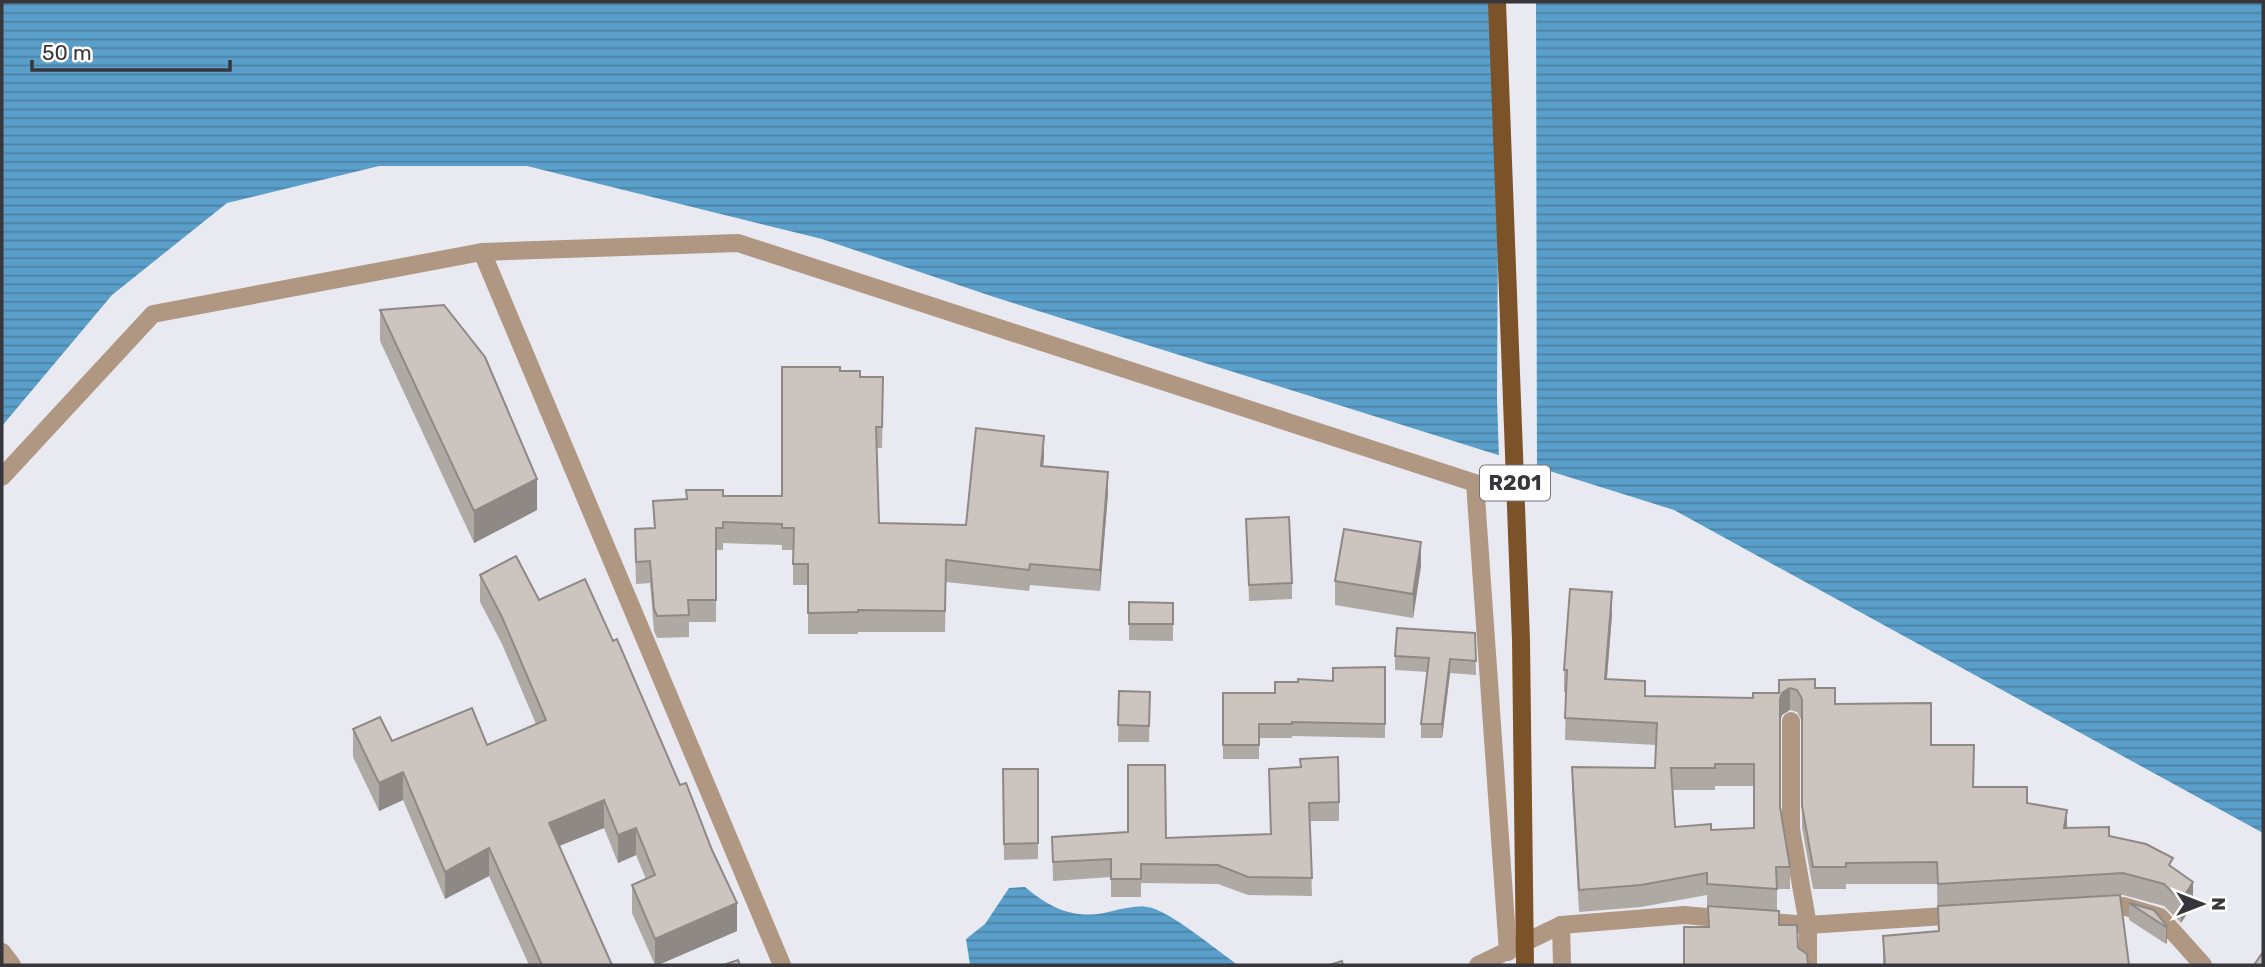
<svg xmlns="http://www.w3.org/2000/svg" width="2265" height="967" font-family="Rubik,sans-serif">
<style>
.water{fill:url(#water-rules)}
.pier{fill:#e9e9f2}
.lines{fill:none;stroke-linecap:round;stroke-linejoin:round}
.street{stroke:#b09782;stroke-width:18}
.primary{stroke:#7c5228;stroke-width:18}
.wall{fill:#afa9a4;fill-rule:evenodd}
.shaded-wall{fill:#8f8986}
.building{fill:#ccc4bf;stroke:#8f8986;stroke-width:2;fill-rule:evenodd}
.labels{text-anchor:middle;stroke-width:6;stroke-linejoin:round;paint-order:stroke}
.shield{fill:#fff;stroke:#737376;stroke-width:2}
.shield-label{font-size:21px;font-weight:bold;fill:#37373b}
</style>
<defs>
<pattern id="water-rules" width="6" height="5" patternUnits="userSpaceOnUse" patternTransform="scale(1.75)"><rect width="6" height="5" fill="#5a9fca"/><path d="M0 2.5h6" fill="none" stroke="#4b82a5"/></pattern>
</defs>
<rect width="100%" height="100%" fill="#e9e9f2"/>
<g class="water">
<path d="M 2,2 L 2263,2 L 2263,833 L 1674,510 L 994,297 L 822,239 L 527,166 L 379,166 L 227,203 L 112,295 L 2,426 Z"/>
<path d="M 1025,887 C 1049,907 1072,919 1104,913 C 1117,910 1134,905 1147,907 C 1168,909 1219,952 1238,965 L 970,965 L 966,939 L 985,924 L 1009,888 Z"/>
</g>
<path class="pier" d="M 1496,2 L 1536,2 L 1537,471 L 1499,459 L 1497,397 L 1499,37 Z"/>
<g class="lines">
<g class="street">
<path d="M 482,252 L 782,965"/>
<path d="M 2,477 L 153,314 L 482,252 L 738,243 L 1475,483 L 1508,952"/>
<path d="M 1791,721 L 1791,829 L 1808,925 L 1808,965"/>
<path d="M 2100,907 L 2123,906 L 2160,917 L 2203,965"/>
<path d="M 1758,921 L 1808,925 L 1960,915"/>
<path d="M 1561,925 L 1562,965"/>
<path d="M 2,952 L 12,965"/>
<path d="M 1478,965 L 1561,925 L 1684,915 L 1730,919"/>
</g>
<path class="primary" d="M 1497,2 L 1521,640 L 1525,965"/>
</g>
<g class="wall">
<path d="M 380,310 L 537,510 L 474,543 L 380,341 Z"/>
<path d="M 840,371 L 860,377 L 883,399 L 882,448 L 876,448 L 879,523 L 966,525 L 1044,457 L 1043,466 L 1108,493 L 1100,591 L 1030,585 L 1029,591 L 946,582 L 945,632 L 858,632 L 858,634 L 808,634 L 808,585 L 793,585 L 793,550 L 782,550 L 782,545 L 723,543 L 723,550 L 716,550 L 716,622 L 689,622 L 689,637 L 657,638 L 654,631 L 650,583 L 636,584 L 635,551 L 635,529 L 654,528 L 653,501 L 686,499 L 686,490 L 723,496 L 782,496 Z"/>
<path d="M 1246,519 L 1292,583 L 1292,599 L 1249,601 Z"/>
<path d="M 1421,566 L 1413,618 L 1335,605 L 1335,581 Z"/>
<path d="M 480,575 L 539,600 L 737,931 L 658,965 L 655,965 L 632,913 L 632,885 L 646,879 L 636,855 L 618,863 L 604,828 L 559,846 L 612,965 L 529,965 L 489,876 L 445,899 L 403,800 L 379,811 L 353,757 L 353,729 L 392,741 L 487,745 L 536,724 L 502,644 L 480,602 Z"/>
<path d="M 1129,602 L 1173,603 L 1173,641 L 1129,640 Z"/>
<path d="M 1612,614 L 1607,679 L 1645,696 L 1753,698 L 1779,693 L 1779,680 L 1815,688 L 1835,704 L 1931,745 L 1974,787 L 2027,803 L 2067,828 L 2109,836 L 2173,868 L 2193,904 L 2181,923 L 2164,906 L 2123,895 L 2120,895 L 2129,965 L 1883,965 L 1883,936 L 1938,932 L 1937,884 L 1846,884 L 1846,889 L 1813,889 L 1802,828 L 1802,721 L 1797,712 L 1790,710 L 1782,715 L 1780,721 L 1780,807 L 1790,867 L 1790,889 L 1777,889 L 1777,911 L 1707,905 L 1707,895 L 1641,907 L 1579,912 L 1572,789 L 1572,767 L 1655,768 L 1656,745 L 1565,740 L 1566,692 L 1564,692 L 1564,670 ZM 1715,786 L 1754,786 L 1754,828 L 1711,830 L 1675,827 L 1672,790 L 1715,790 Z"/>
<path d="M 1475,633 L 1476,675 L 1450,673 L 1442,738 L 1421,738 L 1421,724 L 1428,672 L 1395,670 L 1395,656 Z"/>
<path d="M 1385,667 L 1385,738 L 1292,736 L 1292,738 L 1259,738 L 1259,759 L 1223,759 L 1223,693 L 1275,693 L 1298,682 L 1333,681 Z"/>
<path d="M 1119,691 L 1150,692 L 1149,742 L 1118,742 Z"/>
<path d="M 1003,769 L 1038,769 L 1038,859 L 1004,860 Z"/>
<path d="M 1269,769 L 1339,802 L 1339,821 L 1310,821 L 1312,896 L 1248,895 L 1218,884 L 1141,883 L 1141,897 L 1111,897 L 1111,877 L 1053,881 L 1052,837 L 1128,832 L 1166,838 L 1271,834 Z"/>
<path d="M 2129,903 L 2167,926 L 2167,942 L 2166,944 L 2129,920 Z"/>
</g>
<g class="shaded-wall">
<path d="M 1044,436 L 1044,457 L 1041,487 L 1041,466 Z"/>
<path d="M 1108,472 L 1108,493 L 1100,591 L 1100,570 Z"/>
<path d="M 537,479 L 537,510 L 474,543 L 474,511 Z"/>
<path d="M 1421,542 L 1421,566 L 1413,618 L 1413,594 Z"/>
<path d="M 1612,592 L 1612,614 L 1605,701 L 1605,679 Z"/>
<path d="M 1450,659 L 1450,673 L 1442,738 L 1442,724 Z"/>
<path d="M 1790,688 L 1790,710 L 1782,715 L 1780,721 L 1780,699 L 1782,693 Z"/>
<path d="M 403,772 L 403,800 L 379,811 L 379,783 Z"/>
<path d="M 604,800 L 604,828 L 549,850 L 549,823 Z"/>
<path d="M 2067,810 L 2067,832 L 2064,828 Z"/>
<path d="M 636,828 L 636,855 L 618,863 L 618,835 Z"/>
<path d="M 489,848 L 489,876 L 445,899 L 445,872 Z"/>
<path d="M 2193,882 L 2193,904 L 2181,923 L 2181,901 Z"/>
<path d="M 737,903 L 737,931 L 658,965 L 655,965 L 655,939 Z"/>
<path d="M 2167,926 L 2167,942 L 2166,944 L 2166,927 Z"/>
</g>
<g class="building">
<path d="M 444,305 L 485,357 L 537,479 L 474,511 L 380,310 Z"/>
<path d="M 782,367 L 840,367 L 840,371 L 860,371 L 860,377 L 883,377 L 882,427 L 876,427 L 879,523 L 966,525 L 976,428 L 1044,436 L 1041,466 L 1108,472 L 1100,570 L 1030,564 L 1029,570 L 946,560 L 945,611 L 858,610 L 858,612 L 808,613 L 808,564 L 793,564 L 794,528 L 782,528 L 782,524 L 723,522 L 723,528 L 716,528 L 716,600 L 688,600 L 689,615 L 657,616 L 654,609 L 650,561 L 636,562 L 635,529 L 655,528 L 653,501 L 687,499 L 686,490 L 723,490 L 723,496 L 782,496 Z"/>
<path d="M 1289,517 L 1292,583 L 1249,585 L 1246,519 Z"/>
<path d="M 1344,529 L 1421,542 L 1413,594 L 1335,581 Z"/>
<path d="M 516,556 L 539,600 L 585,579 L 613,641 L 617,639 L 680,785 L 686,783 L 712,850 L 737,903 L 655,939 L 632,885 L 655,875 L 636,828 L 618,835 L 604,800 L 549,823 L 612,965 L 542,965 L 489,848 L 445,872 L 403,772 L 379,783 L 353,729 L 380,717 L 392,741 L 472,708 L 487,745 L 546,720 L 502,617 L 480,575 Z"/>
<path d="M 1570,589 L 1612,592 L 1605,679 L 1645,681 L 1645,696 L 1753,698 L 1753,693 L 1779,693 L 1779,680 L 1815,679 L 1815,688 L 1835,688 L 1835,704 L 1931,703 L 1931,745 L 1974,745 L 1973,787 L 2027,787 L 2027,803 L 2067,810 L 2064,828 L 2109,827 L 2109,836 L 2146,844 L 2173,858 L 2169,865 L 2193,882 L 2181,901 L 2164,884 L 2123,873 L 1938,884 L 1937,862 L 1846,863 L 1846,867 L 1813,867 L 1802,806 L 1802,699 L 1797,690 L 1790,688 L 1782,693 L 1780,699 L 1780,807 L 1790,867 L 1776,867 L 1777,889 L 1707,884 L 1707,873 L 1641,885 L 1579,890 L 1572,767 L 1655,768 L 1657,723 L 1565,718 L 1567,670 L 1564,670 ZM 1715,764 L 1754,764 L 1754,828 L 1711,830 L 1711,824 L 1675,827 L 1671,768 L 1715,768 Z"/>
<path d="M 1129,602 L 1173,603 L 1173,624 L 1129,624 Z"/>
<path d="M 1397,628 L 1475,633 L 1476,661 L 1450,659 L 1442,724 L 1421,724 L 1429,658 L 1395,656 Z"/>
<path d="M 1385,667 L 1385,724 L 1292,722 L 1292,724 L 1259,724 L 1259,745 L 1223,745 L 1223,693 L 1275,693 L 1275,682 L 1298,682 L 1298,679 L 1333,681 L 1333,668 Z"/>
<path d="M 1119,691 L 1150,692 L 1149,726 L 1118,725 Z"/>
<path d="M 1338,757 L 1339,802 L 1309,803 L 1312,878 L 1248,877 L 1218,865 L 1141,864 L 1141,879 L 1111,879 L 1111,859 L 1053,862 L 1052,837 L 1128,832 L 1128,765 L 1165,765 L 1166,838 L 1271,834 L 1269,769 L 1301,767 L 1300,759 Z"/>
<path d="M 1003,769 L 1038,769 L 1038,843 L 1004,844 Z"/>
<path d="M 2120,895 L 2129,965 L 1885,965 L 1883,936 L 1939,931 L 1938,906 Z"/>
<path d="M 2129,903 L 2154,910 L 2167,926 L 2166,927 Z"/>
<path d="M 1708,906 L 1779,911 L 1779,925 L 1797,925 L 1798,948 L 1807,954 L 1808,965 L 1684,965 L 1684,927 L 1709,927 Z"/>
<path d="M 2263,952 L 2263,965 L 2254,965 Z"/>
<path d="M 738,960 L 740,965 L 723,965 Z"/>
<path d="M 1342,961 L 1343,965 L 1329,965 Z"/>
</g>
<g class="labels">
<rect class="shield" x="1480" y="465.5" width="70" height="35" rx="5"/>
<g class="shield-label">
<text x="1515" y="490">R201</text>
</g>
</g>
<rect width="2265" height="967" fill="none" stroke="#37373b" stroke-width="7"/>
<g transform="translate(2202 904) rotate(90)" stroke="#ffffff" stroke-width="5" paint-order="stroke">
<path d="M0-5L12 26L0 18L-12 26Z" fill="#37373b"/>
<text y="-10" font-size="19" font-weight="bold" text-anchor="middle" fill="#37373b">N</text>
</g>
<path d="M32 60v10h198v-10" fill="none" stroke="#37373b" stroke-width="3.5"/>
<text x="42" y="60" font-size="21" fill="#37373b" stroke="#ffffff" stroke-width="5" paint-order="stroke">50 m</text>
</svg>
